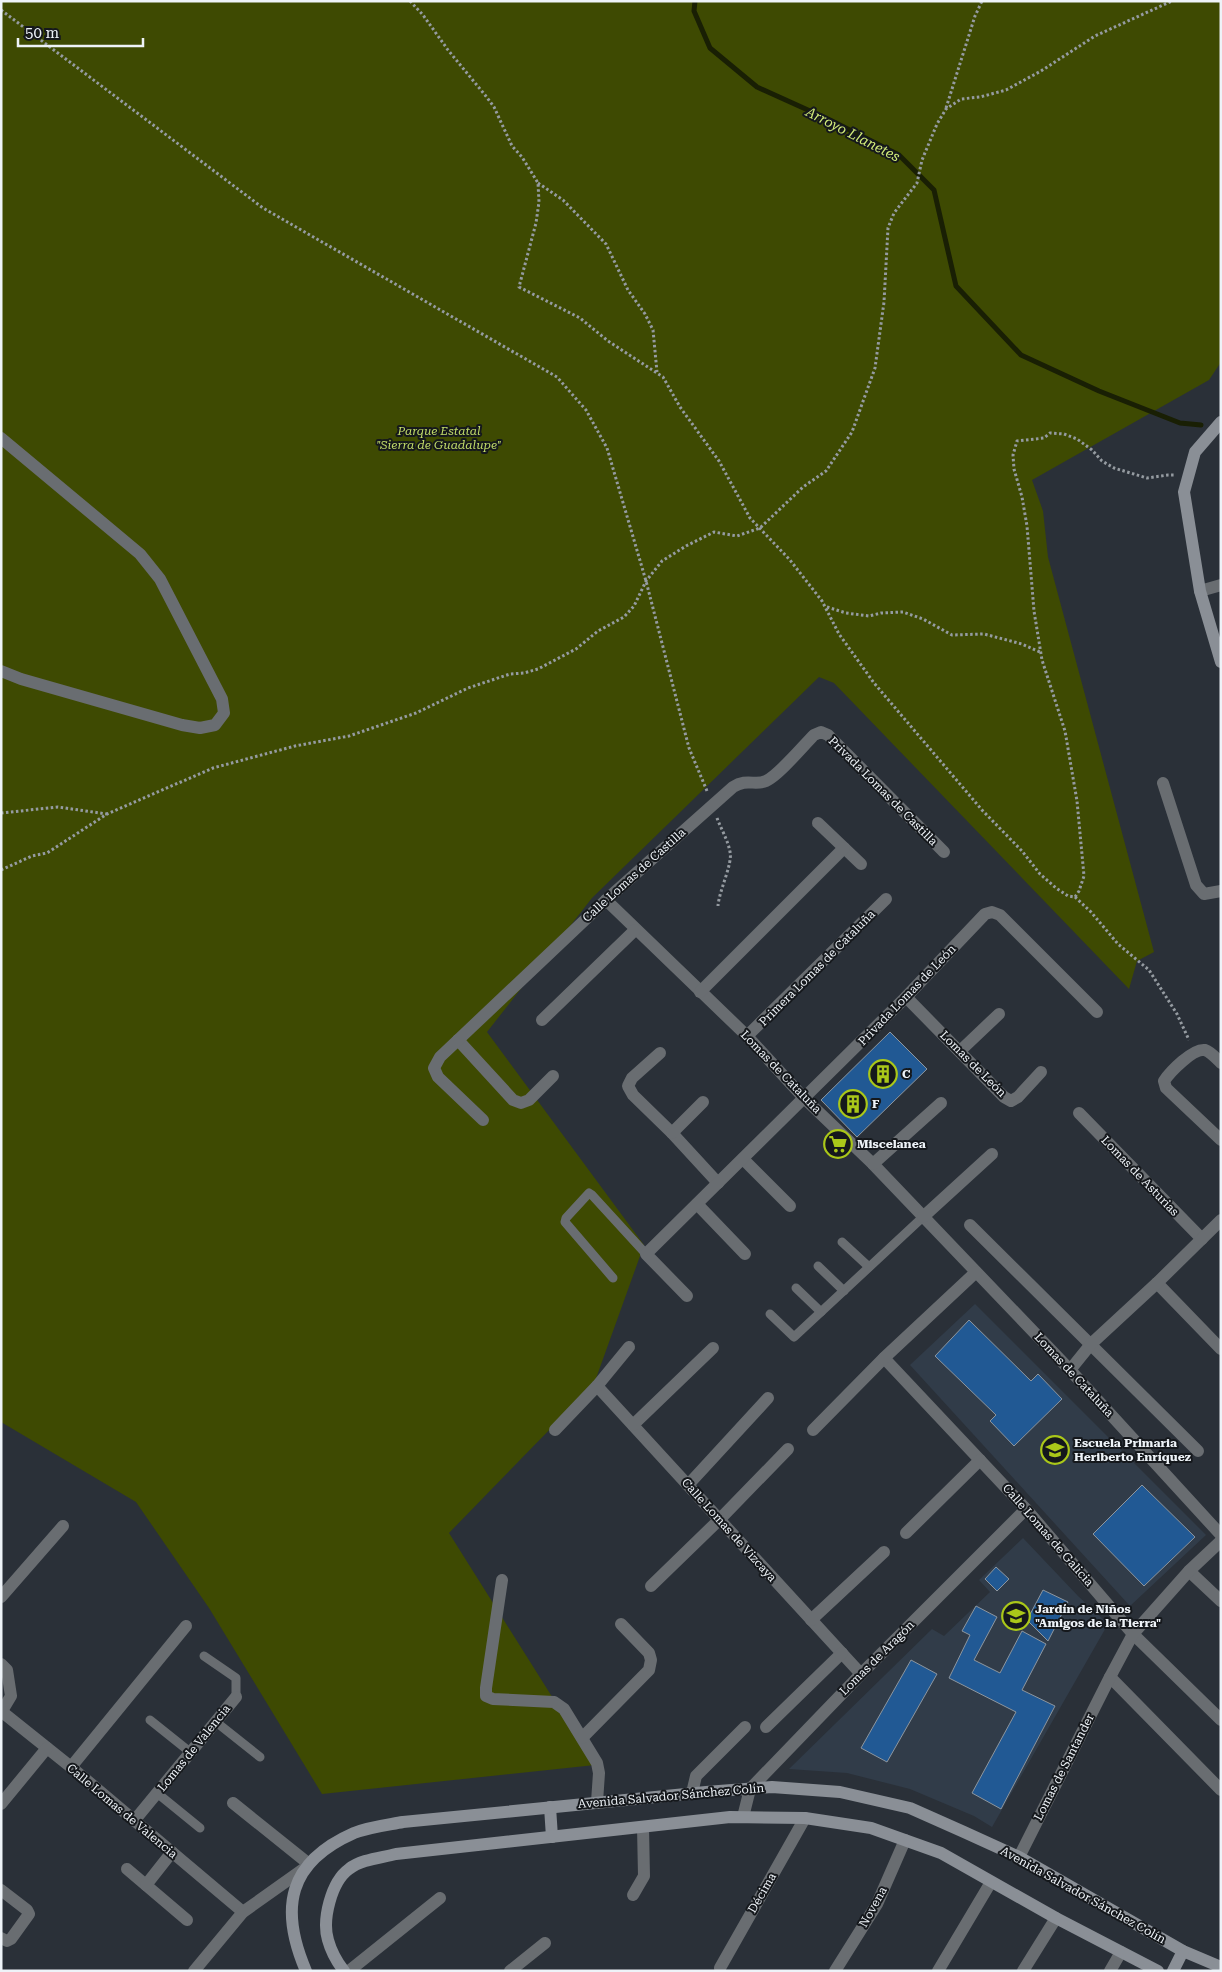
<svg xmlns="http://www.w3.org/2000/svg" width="1222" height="1972" font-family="'Roboto Serif',serif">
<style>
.built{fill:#313c49}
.green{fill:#3e4a02}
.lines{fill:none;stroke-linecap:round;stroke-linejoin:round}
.stream{stroke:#191f04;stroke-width:5}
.building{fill:#215994;stroke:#8d969f}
.path{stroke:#959ba1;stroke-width:3;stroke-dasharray:2.5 2.5;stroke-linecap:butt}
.lane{stroke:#696d71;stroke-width:9}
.street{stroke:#696d71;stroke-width:12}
.secondary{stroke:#8a8f96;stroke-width:12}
.labels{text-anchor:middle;stroke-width:4;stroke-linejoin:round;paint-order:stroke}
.park-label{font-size:12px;font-style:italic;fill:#c1db69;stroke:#15181c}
.street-label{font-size:12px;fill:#eef3f8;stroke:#15181c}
.poi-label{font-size:12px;font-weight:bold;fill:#eef3f8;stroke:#15181c;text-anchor:start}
.water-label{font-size:14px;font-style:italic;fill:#d3ed7a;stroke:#15181c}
</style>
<rect width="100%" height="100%" fill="#2a3038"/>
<g class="built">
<path d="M 975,1304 L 1206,1535 L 1130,1606 L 910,1365 Z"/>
<path d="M 1023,1538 L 1078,1596 L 1108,1624 L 992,1827 L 974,1816 L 910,1789 L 847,1773 L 789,1769 L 932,1629 L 944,1636 L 990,1592 L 979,1580 Z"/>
</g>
<path class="green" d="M 1,1 L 1221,1 L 1221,362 L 1209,380 L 1032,480 L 1043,511 L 1048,557 L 1154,952 L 1137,961 L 1129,989 L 834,683 L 819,677 L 592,898 L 487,1032 L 644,1245 L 594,1384 L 449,1533 L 595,1765 L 322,1794 L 209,1608 L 136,1502 L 1,1422 Z"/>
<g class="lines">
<path class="stream" d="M 695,1 L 694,11 L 710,48 L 757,87 L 830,120 L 899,155 L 934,190 L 956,286 L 1021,355 L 1099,391 L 1180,423 L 1201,425"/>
</g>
<g class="building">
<path d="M 890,1032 L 927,1069 L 857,1137 L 821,1100 Z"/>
<path d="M 969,1320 L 1031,1381 L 1038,1374 L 1062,1399 L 1014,1446 L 990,1421 L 996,1415 L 935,1356 Z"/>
<path d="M 1142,1485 L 1195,1537 L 1144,1586 L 1093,1534 Z"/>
<path d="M 996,1567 L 1009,1579 L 997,1591 L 985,1579 Z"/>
<path d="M 1043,1590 L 1068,1602 L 1048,1641 L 1027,1620 Z"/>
<path d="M 976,1606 L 997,1617 L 974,1660 L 1000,1673 L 1022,1631 L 1046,1644 L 1022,1690 L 1055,1706 L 1001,1809 L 972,1793 L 1016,1712 L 949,1678 L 970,1635 L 962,1631 Z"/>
<path d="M 911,1660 L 937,1674 L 887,1762 L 861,1748 Z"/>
</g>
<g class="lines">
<g class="path">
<path d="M 410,1 L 423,15 L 448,50 L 485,95 L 494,107 L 512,146 L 522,157 L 538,183 L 539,202 L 536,223 L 519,287 L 580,318 L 608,341 L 663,377 L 680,407 L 719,461 L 750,518 L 790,560 L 822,601 L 839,634 L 874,683 L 982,810 L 1022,851 L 1040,874 L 1056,888 L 1068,896 L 1075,897 L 1079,891 L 1084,876 L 1077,801 L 1065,731 L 1042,660 L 1034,611 L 1027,526 L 1022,497 L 1014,469 L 1013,455 L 1017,441 L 1044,438 L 1050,433 L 1064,434 L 1077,439 L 1092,450 L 1102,461 L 1114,468 L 1147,478 L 1168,475 L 1176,475"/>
<path d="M 1,10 L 263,208 L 557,377 L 586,410 L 607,448 L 646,581 L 689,748 L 707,791"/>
<path d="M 946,108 L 975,16 L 982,1"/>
<path d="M 538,183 L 563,200 L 606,244 L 628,290 L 645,314 L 653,330 L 657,372"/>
<path d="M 827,607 L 846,613 L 869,616 L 881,613 L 903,612 L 923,619 L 952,635 L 984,634 L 1022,644 L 1040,652"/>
<path d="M 1,813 L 58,807 L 107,814"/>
<path d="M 717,818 C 721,829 728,840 730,852 C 733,863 719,891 718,906"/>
<path d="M 1,870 L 32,856 L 47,853 L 107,814 L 213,768 L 295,746 L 349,736 L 416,713 L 468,688 L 510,674 L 524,673 L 538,669 L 576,649 L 598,631 L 624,617 L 634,606 L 646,581 L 662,561 L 686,546 L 714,532 L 737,536 L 760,528 L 803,487 L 826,471 L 852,432 L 875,368 L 884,302 L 888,228 L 894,213 L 917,183 L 922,160 L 937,124 L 946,109 L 961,99 L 980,97 L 1006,90 L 1041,71 L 1095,36 L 1172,1"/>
<path d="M 1075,897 L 1091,912 L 1118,944 L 1149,970 L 1177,1014 L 1189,1040"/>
</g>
<g class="lane">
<path d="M 842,1242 L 869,1267"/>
<path d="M 818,1266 L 844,1291"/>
<path d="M 613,1278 L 565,1222 L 566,1218 L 589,1193 L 592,1195 L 646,1254"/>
<path d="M 796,1288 L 821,1312"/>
<path d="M 770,1314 L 794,1337 L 923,1217"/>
<path d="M 204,1656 L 236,1678 L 236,1697"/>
<path d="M 150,1720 L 190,1752"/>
<path d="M 216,1722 L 260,1757"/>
<path d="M 157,1793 L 200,1828"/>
</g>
<g class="street">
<path d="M 1,438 L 140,554 L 160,579 L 222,699 L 224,713 L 215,725 L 200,728 L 182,725 L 21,679 L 1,671"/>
<path d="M 1200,591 L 1221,585"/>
<path d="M 1163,783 L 1196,885 L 1204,894 L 1221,891"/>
<path d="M 818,823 L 861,864"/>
<path d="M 606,900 L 747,1036 L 804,1098 L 873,1164 L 1070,1370 L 1221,1535"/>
<path d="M 700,992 L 844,848"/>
<path d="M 906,997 L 1004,1097 L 1011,1101 L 1018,1097 L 1041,1072"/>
<path d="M 542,1020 L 635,930"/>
<path d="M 747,1036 L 886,899"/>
<path d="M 458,1040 L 513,1100 L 521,1103 L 529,1100 L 553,1076"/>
<path d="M 960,1051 L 999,1014"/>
<path d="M 660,1053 L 632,1078 L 628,1086 L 633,1095 L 672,1133 L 718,1183"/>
<path d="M 1221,1063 C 1217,1059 1211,1052 1205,1050 C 1193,1048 1170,1072 1164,1081 L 1166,1088 L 1221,1140"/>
<path d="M 1079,1113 L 1202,1239"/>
<path d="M 483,1120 L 438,1077 L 434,1068 L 440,1057 L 606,900 L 733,787 C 747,778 755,786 766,781 C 779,775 803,746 814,735 L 821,732 L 828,735 L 944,852"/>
<path d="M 672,1133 L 703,1102"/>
<path d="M 743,1159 L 790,1206"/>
<path d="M 873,1164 L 941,1103"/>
<path d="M 697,1204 L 745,1254"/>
<path d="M 923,1217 L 992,1154"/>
<path d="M 970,1225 L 1198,1451"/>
<path d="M 1157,1283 L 1221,1349"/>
<path d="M 687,1296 L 646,1254 L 906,997 L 985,914 L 992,912 L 1000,915 L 1097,1012"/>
<path d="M 884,1358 L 1026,1509 L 1133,1634 L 1221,1720"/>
<path d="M 1070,1370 L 1091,1344 L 1157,1283 L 1221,1220"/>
<path d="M 597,1386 L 861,1674"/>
<path d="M 633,1425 L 713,1348"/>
<path d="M 555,1430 L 597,1386 L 629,1347"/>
<path d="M 813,1430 L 884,1358 L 976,1272"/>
<path d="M 688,1485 L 768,1398"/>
<path d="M 906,1533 L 980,1460"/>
<path d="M 1189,1571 L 1221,1601"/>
<path d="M 502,1580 L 486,1688 L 486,1696 L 493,1699 L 554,1702 L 564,1709 L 597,1763 L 599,1773 L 597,1802"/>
<path d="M 651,1586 L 720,1519 L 788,1449"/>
<path d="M 1,1597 L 63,1526"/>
<path d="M 811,1620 L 884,1552"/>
<path d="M 1,1664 L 7,1670 L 11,1696 L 2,1711"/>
<path d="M 1110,1677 L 1221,1790"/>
<path d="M 1,1711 L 71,1767 L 243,1912"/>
<path d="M 766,1727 L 842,1653"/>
<path d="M 582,1738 L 649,1670 L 651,1660 L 649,1653 L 621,1624"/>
<path d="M 71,1767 L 186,1626"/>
<path d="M 692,1793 L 696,1776 L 745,1727"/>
<path d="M 233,1803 L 309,1864"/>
<path d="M 1,1804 L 47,1748"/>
<path d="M 743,1817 L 750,1789 L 861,1674 L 1026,1509"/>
<path d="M 134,1821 L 236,1697"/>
<path d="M 1019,1857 L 1110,1677 L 1133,1634 L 1189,1571 L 1221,1541"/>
<path d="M 127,1869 L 187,1920"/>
<path d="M 146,1885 L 172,1852"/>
<path d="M 1,1890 L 27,1910 L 29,1914 L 11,1939 L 7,1941 L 1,1938"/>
<path d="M 633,1895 L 644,1876 L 643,1827"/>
<path d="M 720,1968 L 805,1818"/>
<path d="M 194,1971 L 243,1912 L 305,1868"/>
<path d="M 349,1971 L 440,1898"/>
<path d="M 510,1971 L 545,1943"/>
<path d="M 835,1971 L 877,1904 L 905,1840"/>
<path d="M 938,1971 L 991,1882"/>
<path d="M 1023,1971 L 1056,1918"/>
<path d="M 1110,1971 L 1121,1952"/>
</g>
<g class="secondary">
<path d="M 1221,422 L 1195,452 L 1184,492 L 1200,591 L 1221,662"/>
<path d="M 550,1807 L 552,1837"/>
<path d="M 306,1971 C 279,1908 288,1862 354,1833 C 369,1827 387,1825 403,1822 L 706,1792 L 772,1787 L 840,1792 L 910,1808 L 964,1832 L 1019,1857 L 1183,1951 L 1221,1967"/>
<path d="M 344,1971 C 337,1962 331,1951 328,1940 C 322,1920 331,1882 349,1869 C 362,1859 381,1858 396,1854 L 730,1817 L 805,1818 L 871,1828 L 941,1853 L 1056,1918 L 1158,1971"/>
<path d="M 1173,1971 L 1183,1951"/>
</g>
</g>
<defs>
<symbol id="building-ring" viewBox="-11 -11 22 22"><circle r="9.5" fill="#15181c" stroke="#aac719" stroke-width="1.5"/><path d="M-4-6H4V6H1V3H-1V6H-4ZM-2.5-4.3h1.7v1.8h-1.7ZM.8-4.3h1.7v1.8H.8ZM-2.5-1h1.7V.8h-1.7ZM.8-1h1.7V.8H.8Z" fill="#aac719"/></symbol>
<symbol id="supermarket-ring" viewBox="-11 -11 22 22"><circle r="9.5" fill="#15181c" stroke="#aac719" stroke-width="1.5"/><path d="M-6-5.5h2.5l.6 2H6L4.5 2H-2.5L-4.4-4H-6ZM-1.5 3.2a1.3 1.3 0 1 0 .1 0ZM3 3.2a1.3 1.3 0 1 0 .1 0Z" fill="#aac719"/></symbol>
<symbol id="school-ring" viewBox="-11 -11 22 22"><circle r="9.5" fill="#15181c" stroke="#aac719" stroke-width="1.5"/><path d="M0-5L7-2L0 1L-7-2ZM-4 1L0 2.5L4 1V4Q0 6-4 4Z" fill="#aac719"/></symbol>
</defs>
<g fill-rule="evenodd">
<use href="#building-ring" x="867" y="1058" width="32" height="32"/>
<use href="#building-ring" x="837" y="1088" width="32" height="32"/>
<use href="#supermarket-ring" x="822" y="1128" width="32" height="32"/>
<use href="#school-ring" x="1039" y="1434" width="32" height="32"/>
<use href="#school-ring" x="1000" y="1600" width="32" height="32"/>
</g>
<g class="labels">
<g class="park-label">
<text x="439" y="435">Parque Estatal<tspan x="439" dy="14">"Sierra de Guadalupe"</tspan></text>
</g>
<g class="street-label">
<text transform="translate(883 791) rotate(45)" y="4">Privada Lomas de Castilla</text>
<text transform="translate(634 875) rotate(-42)" y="4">Calle Lomas de Castilla</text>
<text transform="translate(817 968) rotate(-45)" y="4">Primera Lomas de Cataluña</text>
<text transform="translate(907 995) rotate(-46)" y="4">Privada Lomas de León</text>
<text transform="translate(973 1064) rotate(45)" y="4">Lomas de León</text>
<text transform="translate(781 1072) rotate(46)" y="4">Lomas de Cataluña</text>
<text transform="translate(1140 1176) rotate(46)" y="4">Lomas de Asturias</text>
<text transform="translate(1074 1375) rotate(47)" y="4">Lomas de Cataluña</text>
<text transform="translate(729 1530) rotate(48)" y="4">Calle Lomas de Vizcaya</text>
<text transform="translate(1048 1535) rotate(49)" y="4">Calle Lomas de Galicia</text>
<text transform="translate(877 1658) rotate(-45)" y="4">Lomas de Aragón</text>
<text transform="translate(194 1748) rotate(-51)" y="4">Lomas de Valencia</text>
<text transform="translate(1064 1767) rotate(-63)" y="4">Lomas de Santander</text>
<text transform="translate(671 1796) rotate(-5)" y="4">Avenida Salvador Sánchez Colín</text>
<text transform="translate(122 1811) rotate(40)" y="4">Calle Lomas de Valencia</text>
<text transform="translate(762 1893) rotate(-60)" y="4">Décima</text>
<text transform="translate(1083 1895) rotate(29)" y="4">Avenida Salvador Sánchez Colín</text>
<text transform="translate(873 1907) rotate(-61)" y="4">Novena</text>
</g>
<g class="poi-label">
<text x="902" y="1078">C</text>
<text x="872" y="1108">F</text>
<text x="857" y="1148">Miscelanea</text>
<text x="1074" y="1447">Escuela Primaria<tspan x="1074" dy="14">Heriberto Enríquez</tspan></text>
<text x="1035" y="1613">Jardín de Niños<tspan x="1035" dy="14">"Amigos de la Tierra"</tspan></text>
</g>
<g class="water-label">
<text transform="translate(853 134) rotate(27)" y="5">Arroyo Llanetes</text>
</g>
</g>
<rect width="1222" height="1972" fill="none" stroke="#eef3f8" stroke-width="5"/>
<path d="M18 38v8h125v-8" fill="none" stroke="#eef3f8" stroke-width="2.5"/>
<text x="25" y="38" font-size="15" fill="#eef3f8" stroke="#15181c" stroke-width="4" paint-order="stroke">50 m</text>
</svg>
